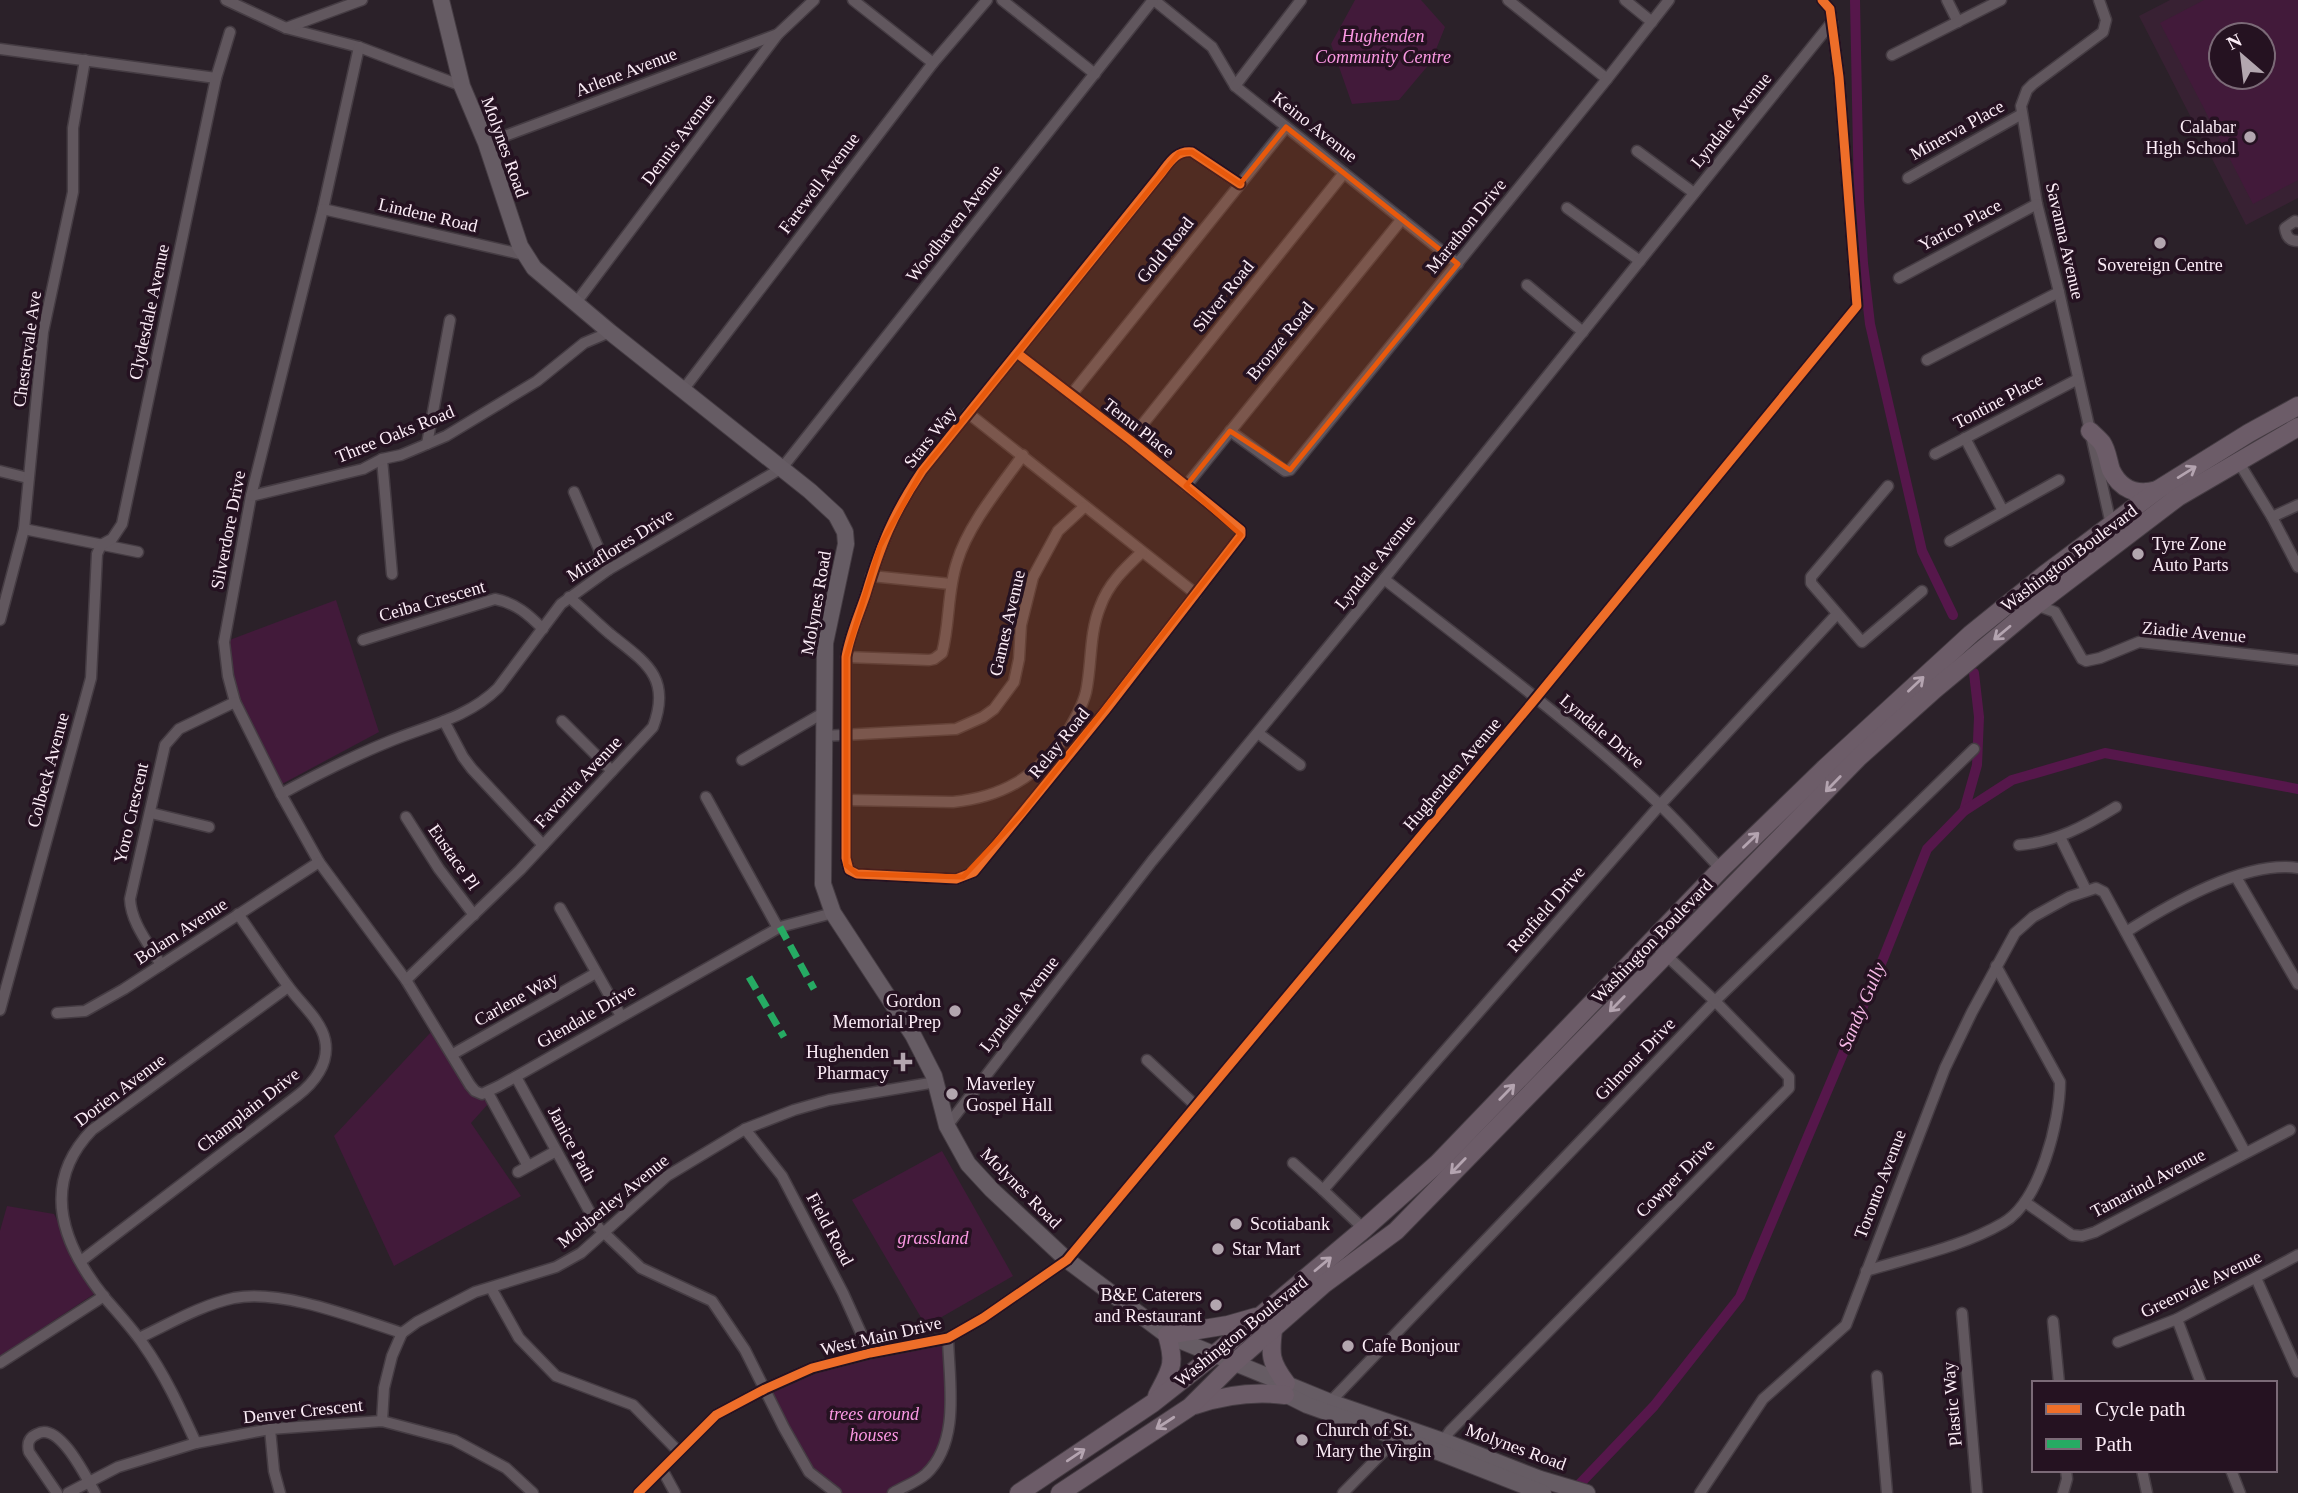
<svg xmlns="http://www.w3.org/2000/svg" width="2298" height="1493" font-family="'Times New Roman',serif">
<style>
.built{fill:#382133;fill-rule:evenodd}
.green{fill:#421a3a;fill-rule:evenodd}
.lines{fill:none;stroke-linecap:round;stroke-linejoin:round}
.canal{stroke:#56174b;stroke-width:10}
.minor-casing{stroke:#453c43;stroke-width:13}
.secondary-casing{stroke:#453c43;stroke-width:18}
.trunk-casing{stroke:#453c43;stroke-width:20}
.minor{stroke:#61575e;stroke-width:10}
.secondary{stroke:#665c64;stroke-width:16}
.trunk{stroke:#6c5c68;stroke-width:18}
.quiet{stroke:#26ab63;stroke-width:7;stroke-dasharray:14 7;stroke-linecap:butt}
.cycleway-casing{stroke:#251221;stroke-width:13}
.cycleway{stroke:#ee6e29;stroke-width:9}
.oneway{stroke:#b4a4b0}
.marked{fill:#e8590c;fill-opacity:0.2;stroke:#e8590c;stroke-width:5;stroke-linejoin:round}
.poi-dot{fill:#b3a6af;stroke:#251221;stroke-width:2.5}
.labels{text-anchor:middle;stroke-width:7;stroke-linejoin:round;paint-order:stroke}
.park-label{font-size:18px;font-style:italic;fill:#fb98e3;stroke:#251221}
.street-label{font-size:18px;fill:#fcedf7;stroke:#251221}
.poi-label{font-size:18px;fill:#fcedf7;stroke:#251221;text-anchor:start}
.water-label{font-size:19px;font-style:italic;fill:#f5b8e5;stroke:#251221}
</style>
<rect width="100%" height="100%" fill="#2b2129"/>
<path class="built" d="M 2170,0 L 2298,0 L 2298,198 L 2246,225 L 2139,16 ZM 2221,35 L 2263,35 L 2263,77 L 2221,77 Z"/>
<g class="green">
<path d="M 1355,0 L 1421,0 L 1445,27 L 1431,62 L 1399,100 L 1352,104 L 1331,44 Z"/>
<path d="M 2204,0 L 2298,0 L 2298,180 L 2253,204 L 2160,23 ZM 2221,35 L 2263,35 L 2263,77 L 2221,77 Z"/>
<path d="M 336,600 L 379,732 L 282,784 L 239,702 L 232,675 L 227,641 Z"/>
<path d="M 431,1032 L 471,1094 L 483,1098 L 488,1104 L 471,1123 L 521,1196 L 394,1266 L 334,1136 Z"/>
<path d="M 942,1151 L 1013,1276 L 926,1326 L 852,1200 Z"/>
<path d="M 7,1206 L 54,1214 L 94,1294 L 0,1356 L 0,1231 Z"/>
<path d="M 948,1338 L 950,1424 L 925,1475 L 893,1493 L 836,1493 L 809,1472 L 768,1389 L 812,1368 Z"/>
</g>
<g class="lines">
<g class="canal">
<path d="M 1855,0 L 1859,201 L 1863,263 L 1870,324 L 1922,551 L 1953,615"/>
<path d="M 1964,811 L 1977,765 L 1979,717 L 1974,673"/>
<path d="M 1574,1490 L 1654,1406 L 1740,1297 L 1883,959 L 1927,849 L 1964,811 L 2012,780 L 2105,753 L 2298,789"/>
</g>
<defs>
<g id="minor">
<path d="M 226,0 L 286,28 L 359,47 L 462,86"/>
<path d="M 853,0 L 933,63"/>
<path d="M 1002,0 L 1095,74"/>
<path d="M 1154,0 L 1212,47 L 1235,86 L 1458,264"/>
<path d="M 1508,0 L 1607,79"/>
<path d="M 1625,0 L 1652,22"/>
<path d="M 1947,0 L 1958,22"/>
<path d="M 2099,0 L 2106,20 L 2103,32 L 2033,84 L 2027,90 L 2021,106 L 2037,204 L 2059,292 L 2112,529"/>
<path d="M 286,28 L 362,0"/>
<path d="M 359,47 L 323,209 L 251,496 L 224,642 L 228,676 L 235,702 L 281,794 L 319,862 L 406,980 L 470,1085 L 475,1091 L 482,1094 L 499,1086 L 780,927 L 833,913"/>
<path d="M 0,49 L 216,78"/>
<path d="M 1892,55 L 2001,0"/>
<path d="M 1235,86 L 1301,0"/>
<path d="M 486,143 L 778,34"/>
<path d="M 1637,151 L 1694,193"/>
<path d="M 1908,178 L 2022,114"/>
<path d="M 1567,208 L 1640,261"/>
<path d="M 323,209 L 525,255"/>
<path d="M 2298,222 L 2295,221 L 2285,228 C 2286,236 2289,241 2298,241"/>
<path d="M 1899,278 L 2037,204"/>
<path d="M 1527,285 L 1583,332"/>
<path d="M 575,304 L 778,34 L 814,0"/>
<path d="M 1017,353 L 1130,440 L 1241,530 L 1241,535 L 1105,711 L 974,872 L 956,879 L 857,874 L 849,870 L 846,858 L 846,657 C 850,634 859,615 866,594 C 881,544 893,514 922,471 L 1159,176 C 1168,165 1175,150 1192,152 L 1240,184"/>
<path d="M 1927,360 L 2059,292"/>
<path d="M 683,390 L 933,63 L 987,0"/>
<path d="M 1071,395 L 1286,127"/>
<path d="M 968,413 L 1196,594"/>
<path d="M 1230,431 L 1285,471 L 1290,470 L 1607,79 L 1669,0"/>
<path d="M 1965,438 L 2003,511"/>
<path d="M 1130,440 L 1344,173"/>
<path d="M 427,444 L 450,320"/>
<path d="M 1935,454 L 2078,379"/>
<path d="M 382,459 L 392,574"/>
<path d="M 2238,461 L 2272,517 L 2298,567"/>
<path d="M 0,471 L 28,478"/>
<path d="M 1186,486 L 1402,219"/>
<path d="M 1888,486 L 1811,577 L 1811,583 L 1862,642 L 1922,591"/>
<path d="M 574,492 L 608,570"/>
<path d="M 251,496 L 363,469 L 382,459 L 401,455 L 446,436 L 537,381 L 584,343 L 610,332"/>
<path d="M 2272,517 L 2298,505"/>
<path d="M 24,529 L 138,552"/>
<path d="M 1950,541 L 2059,480"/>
<path d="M 871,576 L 951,584"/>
<path d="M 1384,579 C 1477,652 1572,722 1658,803 C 1680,824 1700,847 1721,869"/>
<path d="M 2036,605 L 2055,612 L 2082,659 L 2086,661 L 2100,658 L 2139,642 L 2298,660"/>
<path d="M 0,620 L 24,529 L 43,332 L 73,192 L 73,128 L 85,60"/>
<path d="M 363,640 L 495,599 C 516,603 529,615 543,629"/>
<path d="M 846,657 L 929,660 L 934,659 L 942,653 C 950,624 947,592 957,562 C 968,525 1000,487 1023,455"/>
<path d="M 444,721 L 463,757 L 472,769 L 543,845"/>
<path d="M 562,721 L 612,771"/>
<path d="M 1258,733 L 1300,765"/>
<path d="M 823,736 L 956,729 L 983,717 L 994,709 L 1014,682 L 1019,659 L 1021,625 L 1033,577 L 1058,531 L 1084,507"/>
<path d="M 742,760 L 823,713"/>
<path d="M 281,794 C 316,775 351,757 388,742 C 426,726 468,718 498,688 L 561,604 L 608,570 L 782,468 L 1153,0"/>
<path d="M 706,797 L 778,928"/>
<path d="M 847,800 L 953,802 C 1002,797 1037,777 1065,736 C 1073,723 1082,708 1086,692 C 1092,664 1089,634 1100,607 C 1108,584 1125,568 1142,552"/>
<path d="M 151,813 L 209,827"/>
<path d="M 406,817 L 439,869 L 474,915"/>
<path d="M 2060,837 L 2086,890"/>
<path d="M 2019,845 C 2056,842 2085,826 2116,807"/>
<path d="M 2236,877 L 2298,984"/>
<path d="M 560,908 L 621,1016"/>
<path d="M 2126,932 C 2170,904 2245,860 2298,868"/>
<path d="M 161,965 C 149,944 131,923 130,899 L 165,745 L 179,729 L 235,702"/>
<path d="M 406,980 L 520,870 L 653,727 C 672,677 645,662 610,634 C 596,622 583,609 569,597"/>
<path d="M 0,1010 L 91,678 L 97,554 L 101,545 L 112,539 L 122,524 L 216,78 L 230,32"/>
<path d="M 57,1013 L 85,1011 L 124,989 L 319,862"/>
<path d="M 453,1054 L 596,973"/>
<path d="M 1147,1060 L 1195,1105"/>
<path d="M 516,1077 L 598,1227 L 641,1268 L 712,1301 L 745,1350 L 784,1428 L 809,1472 L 836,1493"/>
<path d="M 488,1093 L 528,1166"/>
<path d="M 947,1126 L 1152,861 L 1384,579 L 1832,22"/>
<path d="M 745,1129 L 782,1176 L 843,1293 L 870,1353"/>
<path d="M 1293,1163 L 1323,1190"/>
<path d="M 518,1172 L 556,1151"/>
<path d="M 2025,1202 L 2072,1235 L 2082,1236 L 2095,1232 L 2290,1130"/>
<path d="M 1364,1229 L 1323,1190 L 1660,805 L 1837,614"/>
<path d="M 81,1261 L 297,1096 C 314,1083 330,1063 325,1040 C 321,1020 300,1003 288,986 C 271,963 255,938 238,914"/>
<path d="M 1866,1271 C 1911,1257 1962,1247 2003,1223 C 2040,1202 2060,1121 2060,1082 L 1996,966"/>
<path d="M 2256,1278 L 2298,1372"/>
<path d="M 491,1288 L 519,1338 L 556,1376 L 633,1405 L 679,1452"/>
<path d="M 1962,1313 L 1977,1493"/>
<path d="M 2177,1319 L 2201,1383"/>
<path d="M 2053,1321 L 2059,1383"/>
<path d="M 139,1338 C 169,1324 201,1305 234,1298 C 283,1289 355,1318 402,1333"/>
<path d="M 2118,1342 L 2177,1319 L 2298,1255"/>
<path d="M 0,1363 L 104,1296"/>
<path d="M 1877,1376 L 1887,1493"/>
<path d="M 1330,1402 L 1715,1001 L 1974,749"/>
<path d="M 382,1421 L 384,1388 L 392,1356 L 402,1333 L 417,1322 L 475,1292 L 556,1267 L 581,1253 L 667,1176 L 745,1129 L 794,1110 L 829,1100 L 936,1082"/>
<path d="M 270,1429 L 274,1471 L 280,1493"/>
<path d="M 1443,1441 L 1450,1431 L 1789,1088 L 1789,1077 L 1715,1001 L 1651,941"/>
<path d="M 196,1443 C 180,1408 165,1375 143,1344 C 132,1328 118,1313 105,1298 C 63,1246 39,1185 92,1130 L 288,987"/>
<path d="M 2142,1470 L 2147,1493"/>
<path d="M 2231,1470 L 2240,1493"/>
<path d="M 663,1471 L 675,1493"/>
<path d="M 57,1493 L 29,1452 C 27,1444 28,1438 37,1434 C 59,1421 86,1477 95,1493"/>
<path d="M 68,1493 L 118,1467 L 196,1443 L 270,1429 L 382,1421 L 454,1440 L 506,1468 L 533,1493"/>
<path d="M 638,1493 L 716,1415 L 765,1389 L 812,1368 L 870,1353 L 948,1338 L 983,1318 L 1067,1260 L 1536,698 L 1857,306 L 1839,77 L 1830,9 L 1822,0"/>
<path d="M 893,1493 C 903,1487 917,1482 926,1474 C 961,1441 949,1381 948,1338"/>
<path d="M 1343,1493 L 1397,1438"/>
<path d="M 1700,1493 L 1763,1399 L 1846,1325 L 1945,1068 L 1972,1012 L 2015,933 L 2033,917 L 2069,897 L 2096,888 L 2104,892 L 2245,1152"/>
<path d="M 2063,1493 L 2067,1479 L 2066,1470"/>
</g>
<g id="secondary">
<path d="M 441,0 L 462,86 L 486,143 L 520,246 L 534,268 L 610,332 L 810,491 L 836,515 L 845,532 L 846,544 L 825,643 L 823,884 L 833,913 L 913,1035 L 934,1076 L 947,1126 L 968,1164 L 992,1190 L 1067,1260 L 1167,1335 L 1330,1402 L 1443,1441 L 1540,1479 L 1587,1493"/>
<path d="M 1275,1389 L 1307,1405 L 1441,1453 L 1543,1493"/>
</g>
<g id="trunk">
<path d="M 2090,431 C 2094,435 2099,439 2102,443 C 2107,450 2108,461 2111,470 C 2120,489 2137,496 2157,490"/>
<path d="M 1273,1330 C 1270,1354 1270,1362 1286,1383"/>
<path d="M 1157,1396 C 1171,1369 1176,1365 1167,1335 L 1228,1325 L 1256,1317"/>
<path d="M 1195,1405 C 1225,1395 1253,1391 1285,1395"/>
<path d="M 1019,1493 L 1153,1403 L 1214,1355 L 1364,1229 L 1438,1163 L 1721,869 L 1825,768 L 1971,634 L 2044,575 L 2159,489 L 2249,433 L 2298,406"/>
<path d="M 1060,1493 L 1190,1407 L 1234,1363 L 1324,1284 L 1396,1231 L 1859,757 L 1935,689 L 2036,605 L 2178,497 L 2298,427"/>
</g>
</defs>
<use href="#minor" class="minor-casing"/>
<use href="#secondary" class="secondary-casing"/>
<use href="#trunk" class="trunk-casing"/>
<use href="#minor" class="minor"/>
<use href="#secondary" class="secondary"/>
<use href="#trunk" class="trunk"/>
<g class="quiet">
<path d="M 780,927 L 814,989"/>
<path d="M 749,977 L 784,1037"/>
</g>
<defs>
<g id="cycleway">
<path d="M 1017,353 L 1130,440 L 1241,530 L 1241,535 L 1105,711 L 974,872 L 956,879 L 857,874 L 849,870 L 846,858 L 846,657 C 850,634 859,615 866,594 C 881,544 893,514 922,471 L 1159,176 C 1168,165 1175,150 1192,152 L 1240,184"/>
<path d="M 638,1493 L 716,1415 L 765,1389 L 812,1368 L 870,1353 L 948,1338 L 983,1318 L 1067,1260 L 1536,698 L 1857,306 L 1839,77 L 1830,9 L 1822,0"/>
</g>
</defs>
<use href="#cycleway" class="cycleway-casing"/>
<use href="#cycleway" class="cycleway"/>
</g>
<defs><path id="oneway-shaft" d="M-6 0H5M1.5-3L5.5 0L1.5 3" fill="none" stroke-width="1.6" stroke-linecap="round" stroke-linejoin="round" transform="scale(1.75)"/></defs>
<g class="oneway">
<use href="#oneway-shaft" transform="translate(2187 472) rotate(-32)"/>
<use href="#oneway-shaft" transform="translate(2002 633) rotate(140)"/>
<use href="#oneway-shaft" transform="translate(1916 684) rotate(-43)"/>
<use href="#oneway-shaft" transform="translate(1833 784) rotate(134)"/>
<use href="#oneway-shaft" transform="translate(1751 840) rotate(-44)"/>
<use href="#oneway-shaft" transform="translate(1617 1004) rotate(134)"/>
<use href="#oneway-shaft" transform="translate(1507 1092) rotate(-46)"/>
<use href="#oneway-shaft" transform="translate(1458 1166) rotate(134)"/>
<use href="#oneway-shaft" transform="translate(1323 1264) rotate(-40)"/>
<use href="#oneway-shaft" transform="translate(1165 1423) rotate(147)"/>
<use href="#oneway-shaft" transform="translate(1076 1455) rotate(-34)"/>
</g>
<path class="marked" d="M 1286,127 L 1458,264 L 1290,470 L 1230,431 L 1186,486 L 1241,535 L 1022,814 L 963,877 L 857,874 L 846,865 L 846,657 L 880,546 L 922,471 L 1179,153 L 1192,152 L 1240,184 Z"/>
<g class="poi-dot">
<circle cx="2250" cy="137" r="7"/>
<circle cx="2160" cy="243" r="7"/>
<circle cx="2138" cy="554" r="7"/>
<circle cx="955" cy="1011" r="7"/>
<path d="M899.5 1051.5h7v7h7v7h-7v7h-7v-7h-7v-7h7z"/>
<circle cx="952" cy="1094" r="7"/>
<circle cx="1236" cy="1224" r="7"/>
<circle cx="1218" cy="1249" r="7"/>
<circle cx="1216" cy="1305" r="7"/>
<circle cx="1348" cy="1346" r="7"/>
<circle cx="1302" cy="1440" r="7"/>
</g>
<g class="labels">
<g class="park-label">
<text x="1383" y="42">Hughenden<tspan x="1383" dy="21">Community Centre</tspan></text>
<text x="933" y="1244">grassland</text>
<text x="874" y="1420">trees around<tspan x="874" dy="21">houses</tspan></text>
</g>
<g class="street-label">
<text transform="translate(626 72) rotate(-21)" y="6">Arlene Avenue</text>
<text transform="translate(1731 120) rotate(-51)" y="6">Lyndale Avenue</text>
<text transform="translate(1315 127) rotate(38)" y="6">Keino Avenue</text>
<text transform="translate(1957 130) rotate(-29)" y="6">Minerva Place</text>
<text transform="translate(678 139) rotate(-53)" y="6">Dennis Avenue</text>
<text transform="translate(505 147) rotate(70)" y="6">Molynes Road</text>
<text transform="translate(819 183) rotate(-53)" y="6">Farewell Avenue</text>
<text transform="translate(428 215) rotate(13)" y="6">Lindene Road</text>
<text transform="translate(954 223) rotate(-52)" y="6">Woodhaven Avenue</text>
<text transform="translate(1960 225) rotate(-28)" y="6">Yarico Place</text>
<text transform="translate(1466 226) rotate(-51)" y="6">Marathon Drive</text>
<text transform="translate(2065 241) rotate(77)" y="6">Savanna Avenue</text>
<text transform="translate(1165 250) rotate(-51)" y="6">Gold Road</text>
<text transform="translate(1223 296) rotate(-51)" y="6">Silver Road</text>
<text transform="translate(149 312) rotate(-78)" y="6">Clydesdale Avenue</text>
<text transform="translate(1280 341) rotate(-51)" y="6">Bronze Road</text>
<text transform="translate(27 349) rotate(-82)" y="6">Chestervale Ave</text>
<text transform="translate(1998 401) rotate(-28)" y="6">Tontine Place</text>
<text transform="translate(1139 428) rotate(38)" y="6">Temu Place</text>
<text transform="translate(395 434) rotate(-22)" y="6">Three Oaks Road</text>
<text transform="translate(930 437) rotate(-52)" y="6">Stars Way</text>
<text transform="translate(228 530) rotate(-79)" y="6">Silverdore Drive</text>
<text transform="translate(620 545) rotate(-32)" y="6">Miraflores Drive</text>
<text transform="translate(2069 558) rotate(-37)" y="6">Washington Boulevard</text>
<text transform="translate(1375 562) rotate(-51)" y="6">Lyndale Avenue</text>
<text transform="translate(432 601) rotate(-16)" y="6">Ceiba Crescent</text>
<text transform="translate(816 603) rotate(-80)" y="6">Molynes Road</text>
<text transform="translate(1007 623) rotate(-77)" y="6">Games Avenue</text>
<text transform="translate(2194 632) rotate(5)" y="6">Ziadie Avenue</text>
<text transform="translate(1602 731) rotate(40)" y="6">Lyndale Drive</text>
<text transform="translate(1059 743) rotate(-51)" y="6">Relay Road</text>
<text transform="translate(48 770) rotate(-75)" y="6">Colbeck Avenue</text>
<text transform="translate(1452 774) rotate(-50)" y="6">Hughenden Avenue</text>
<text transform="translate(578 782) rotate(-47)" y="6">Favorita Avenue</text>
<text transform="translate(131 813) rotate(-77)" y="6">Yoro Crescent</text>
<text transform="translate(454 857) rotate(55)" y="6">Eustace Pl</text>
<text transform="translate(1546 909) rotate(-49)" y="6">Renfield Drive</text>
<text transform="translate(181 931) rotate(-33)" y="6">Bolam Avenue</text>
<text transform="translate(1652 941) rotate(-46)" y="6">Washington Boulevard</text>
<text transform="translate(516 999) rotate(-29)" y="6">Carlene Way</text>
<text transform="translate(1019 1004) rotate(-52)" y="6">Lyndale Avenue</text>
<text transform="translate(586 1016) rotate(-30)" y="6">Glendale Drive</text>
<text transform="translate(1635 1059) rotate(-46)" y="6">Gilmour Drive</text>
<text transform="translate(120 1090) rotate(-37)" y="6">Dorien Avenue</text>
<text transform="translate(248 1110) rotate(-38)" y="6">Champlain Drive</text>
<text transform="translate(572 1144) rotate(62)" y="6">Janice Path</text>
<text transform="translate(1675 1178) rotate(-45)" y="6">Cowper Drive</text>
<text transform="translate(2148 1183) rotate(-28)" y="6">Tamarind Avenue</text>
<text transform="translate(1880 1184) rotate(-69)" y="6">Toronto Avenue</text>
<text transform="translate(1021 1188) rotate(45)" y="6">Molynes Road</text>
<text transform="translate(613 1201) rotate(-39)" y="6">Mobberley Avenue</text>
<text transform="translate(830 1229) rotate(62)" y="6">Field Road</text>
<text transform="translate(2201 1284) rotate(-26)" y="6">Greenvale Avenue</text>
<text transform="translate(1241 1331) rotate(-39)" y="6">Washington Boulevard</text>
<text transform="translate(881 1336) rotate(-13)" y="6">West Main Drive</text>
<text transform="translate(1952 1404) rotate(-95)" y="6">Plastic Way</text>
<text transform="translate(303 1411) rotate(-6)" y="6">Denver Crescent</text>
<text transform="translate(1516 1447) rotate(20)" y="6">Molynes Road</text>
</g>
<g class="poi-label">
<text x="2236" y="133" text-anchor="end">Calabar<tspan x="2236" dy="21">High School</tspan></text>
<text x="2160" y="271" text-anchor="middle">Sovereign Centre</text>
<text x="2152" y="550">Tyre Zone<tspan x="2152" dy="21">Auto Parts</tspan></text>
<text x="941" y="1007" text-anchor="end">Gordon<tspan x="941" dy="21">Memorial Prep</tspan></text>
<text x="889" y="1058" text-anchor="end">Hughenden<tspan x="889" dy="21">Pharmacy</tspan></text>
<text x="966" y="1090">Maverley<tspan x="966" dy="21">Gospel Hall</tspan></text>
<text x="1250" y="1230">Scotiabank</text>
<text x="1232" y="1255">Star Mart</text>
<text x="1202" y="1301" text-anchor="end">B&amp;E Caterers<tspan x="1202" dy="21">and Restaurant</tspan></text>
<text x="1362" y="1352">Cafe Bonjour</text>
<text x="1316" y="1436">Church of St.<tspan x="1316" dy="21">Mary the Virgin</tspan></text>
</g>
<g class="water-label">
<text transform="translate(1861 1006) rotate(-67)" y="7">Sandy Gully</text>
</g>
</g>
<rect x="2032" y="1381" width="245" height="91" fill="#251221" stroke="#7b6a77" stroke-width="2"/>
<rect x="2046" y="1404" width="35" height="10" fill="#ee6e29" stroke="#7b6a77" stroke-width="2"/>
<text x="2095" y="1416" font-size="21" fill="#fcedf7">Cycle path</text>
<rect x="2046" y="1439" width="35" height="10" fill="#26ab63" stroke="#7b6a77" stroke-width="2"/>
<text x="2095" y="1451" font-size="21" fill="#fcedf7">Path</text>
<g transform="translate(2242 56) rotate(332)"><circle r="33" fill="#251221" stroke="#7b6a77" stroke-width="2"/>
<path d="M0-5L12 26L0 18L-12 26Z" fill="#b3a6af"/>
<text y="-10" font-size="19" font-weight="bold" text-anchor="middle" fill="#fcedf7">N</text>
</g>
</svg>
